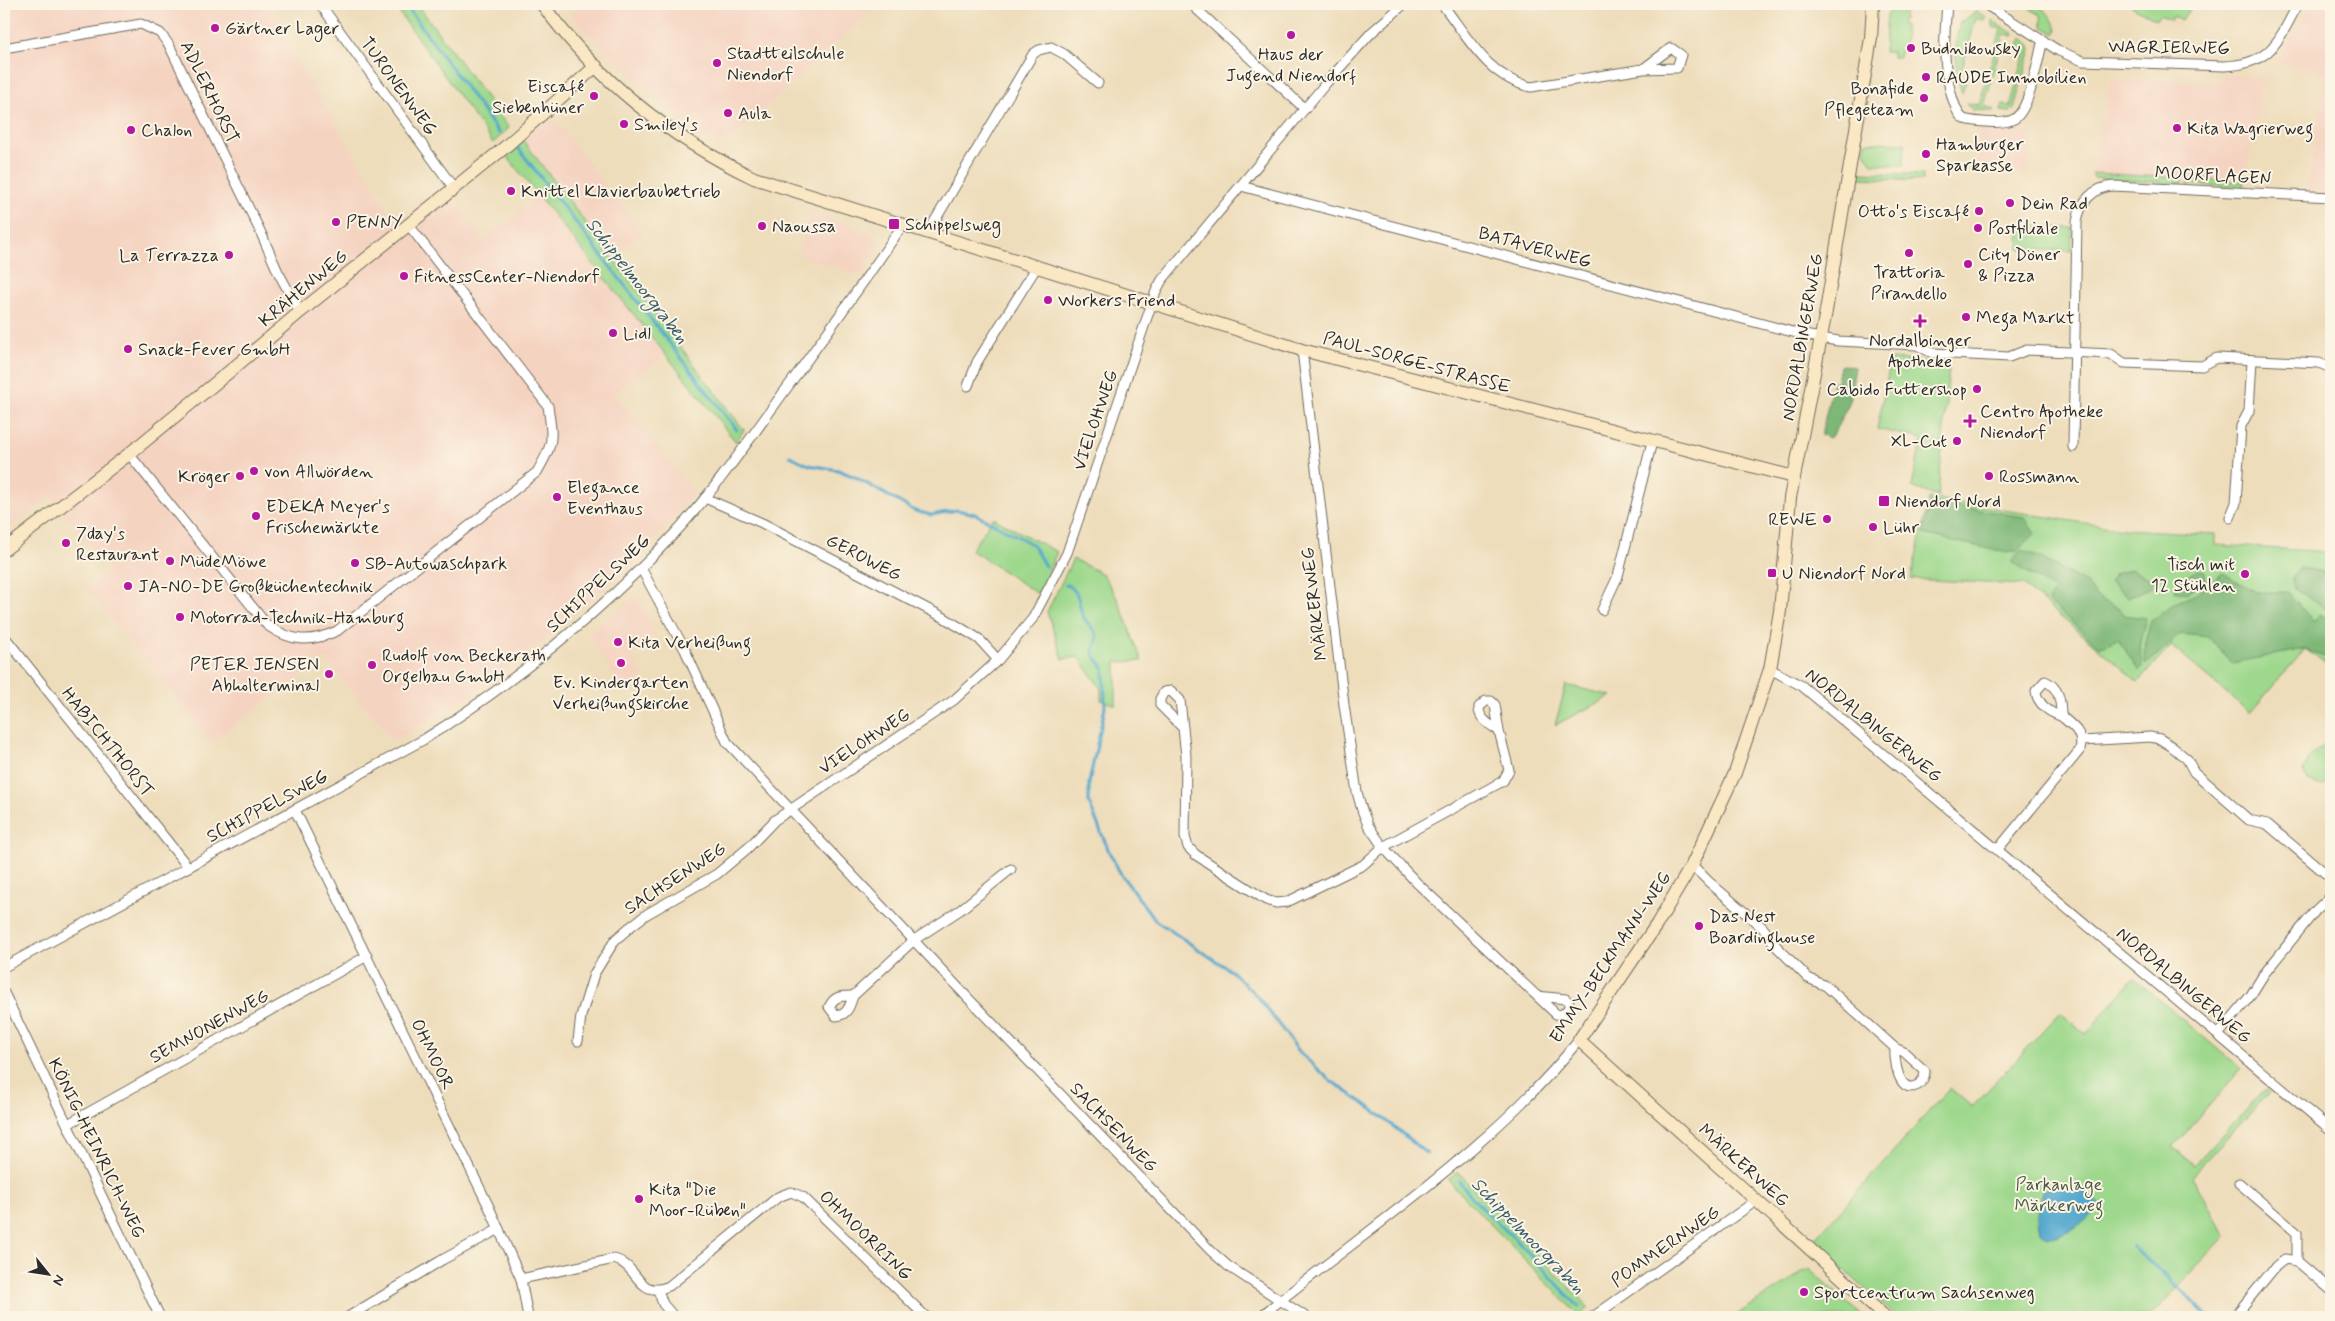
<svg xmlns="http://www.w3.org/2000/svg" width="2335" height="1321" font-family="Mynerve,sans-serif">
<style>
.built{fill:#f5d3c1}
.green{fill:#9dd88c;stroke:#64825c}
.forest{fill:#7eb878;stroke:#547252}
.water{fill:#51a7cd;stroke:#3e697c}
.lines{fill:none;stroke-linecap:round;stroke-linejoin:round}
.stream{stroke:#51a7cd;stroke-width:3}
.street-casing{stroke:#6f695d;stroke-width:11}
.secondary-casing{stroke:#6f695d;stroke-width:14}
.street{stroke:#fff;stroke-width:9}
.secondary{stroke:#fae7c3;stroke-width:12}
.poi-dot{fill:#b5179e;stroke:#fcf5e5;stroke-width:2}
.labels{text-anchor:middle;stroke-width:4;stroke-linejoin:round;paint-order:stroke}
.poi-label{font-size:18px;fill:#2b2b2b;stroke:#fcf5e5;text-anchor:start}
.street-label{font-size:18px;fill:#2b2b2b;stroke:#fcf5e5}
.park-label{font-size:18px;fill:#485643;stroke:#fcf5e5}
.water-label{font-size:19px;font-style:italic;fill:#3a5d6c;stroke:#fcf5e5}
</style>
<rect width="100%" height="100%" fill="#fcf5e5"/>
<filter id="ink" filterUnits="userSpaceOnUse"><feTurbulence type="fractalNoise" baseFrequency=".02" numOctaves="2"/><feDisplacementMap in="SourceGraphic" scale="10" xChannelSelector="R" yChannelSelector="G"/><feConvolveMatrix kernelMatrix="1 2 1 2 8 2 1 2 1" color-interpolation-filters="sRGB"/></filter>
<filter id="wash" filterUnits="userSpaceOnUse"><feTurbulence type="fractalNoise" baseFrequency=".0096" numOctaves="4" result="noise"/><feDisplacementMap in="SourceGraphic" scale="20" xChannelSelector="R" yChannelSelector="G"/><feGaussianBlur stdDeviation="1.12" result="paint"/><feColorMatrix in="noise" values="0 0 0 0 0 0 0 0 0 0 0 0 0 0 0 0 0 1.4 0 .05"/><feComposite in="paint" operator="in"/></filter>
<g filter="url(#wash)">
<rect width="100%" height="100%" fill="#edb"/>
<g class="built">
<path d="M 4,4 L 263,4 L 395,222 L 418,227 L 452,199 L 484,240 L 538,197 L 666,354 L 615,394 L 695,493 L 641,555 L 594,598 L 512,665 L 459,702 L 393,741 L 325,658 L 212,742 L 87,589 L 110,570 L 51,496 L 4,532 Z"/>
<path d="M 582,4 L 879,4 L 726,144 L 717,142 L 671,111 L 570,15 Z"/>
<path d="M 2311,4 L 2331,4 L 2331,192 L 2307,191 L 2326,74 L 2277,61 Z"/>
<path d="M 2225,75 L 2264,76 L 2244,182 L 2193,179 L 2189,182 L 2182,182 L 2182,178 L 2092,173 L 2111,79 L 2221,83 Z"/>
<path d="M 551,114 L 643,234 L 612,256 L 522,139 Z"/>
<path d="M 1979,130 L 2030,132 L 2028,173 L 1977,171 Z"/>
<path d="M 811,212 L 871,233 L 879,247 L 859,275 L 798,255 Z"/>
<path d="M 636,596 L 656,634 L 629,650 L 643,677 L 623,690 L 588,634 Z"/>
</g>
<g class="green">
<path d="M 393,4 L 417,4 L 509,128 L 493,143 Z"/>
<path d="M 1897,4 L 1912,4 L 1902,7 L 1902,12 L 1905,13 L 1904,20 L 1902,20 L 1901,25 L 1904,25 L 1904,32 L 1906,32 L 1903,52 L 1900,52 L 1899,57 L 1892,57 L 1892,52 L 1884,52 L 1887,15 Z"/>
<path d="M 2022,4 C 2042,4 2050,12 2057,30 L 2055,34 L 2042,26 L 2041,15 Z"/>
<path d="M 2128,4 L 2192,4 L 2182,21 L 2173,16 L 2171,20 L 2160,14 L 2156,20 Z"/>
<path d="M 1977,12 L 1986,17 L 1984,20 L 1976,18 L 1959,79 L 1966,81 L 1962,93 C 1954,68 1954,47 1960,22 Z"/>
<path d="M 1993,21 L 2014,34 L 2013,36 L 2004,34 L 1984,106 L 1993,109 L 1993,111 L 1973,110 L 1966,104 L 1979,105 L 2001,29 L 1993,27 Z"/>
<path d="M 2021,38 L 2029,43 L 2031,49 L 2014,108 L 2010,112 L 2001,111 L 2003,105 L 2010,107 L 2026,50 L 2019,47 Z"/>
<path d="M 522,139 L 744,430 L 736,442 L 505,154 Z"/>
<path d="M 1866,142 L 1905,143 L 1904,165 L 1872,164 L 1864,150 Z"/>
<path d="M 1861,172 L 1923,175 L 1923,181 L 1860,178 Z"/>
<path d="M 2092,173 L 2182,178 L 2182,184 L 2094,178 Z"/>
<path d="M 2193,178 L 2244,182 L 2243,188 L 2187,184 Z"/>
<path d="M 2020,225 L 2072,228 L 2072,251 L 2019,249 Z"/>
<path d="M 1891,359 L 1943,362 L 1949,368 L 1938,497 L 1912,487 L 1922,439 L 1877,429 Z"/>
<path d="M 1929,498 L 2122,529 L 2215,534 L 2215,545 L 2331,552 L 2331,667 L 2305,649 L 2250,713 L 2171,646 L 2138,682 L 2023,585 L 1911,579 Z"/>
<path d="M 993,518 L 1057,552 L 1038,594 L 971,550 Z"/>
<path d="M 1073,559 L 1103,574 L 1118,600 L 1142,661 L 1116,662 L 1116,705 L 1101,700 L 1101,689 L 1079,657 L 1063,659 L 1047,612 Z"/>
<path d="M 1566,685 L 1612,696 L 1555,725 Z"/>
<path d="M 2326,743 L 2331,743 L 2331,783 L 2322,786 L 2308,781 L 2303,772 L 2310,757 Z"/>
<path d="M 2134,978 L 2241,1069 L 2173,1147 L 2195,1165 L 2265,1089 L 2269,1093 L 2192,1176 L 2225,1236 L 2150,1317 L 1897,1317 L 1812,1242 L 1950,1088 L 1972,1107 L 2060,1013 L 2086,1034 Z"/>
<path d="M 1458,1172 L 1589,1308 L 1579,1316 L 1448,1180 Z"/>
<path d="M 1809,1268 L 1863,1317 L 1733,1317 Z"/>
</g>
<g class="forest">
<path d="M 1843,365 L 1855,367 L 1849,403 L 1833,435 L 1829,438 L 1824,435 L 1821,436 L 1833,382 L 1837,381 L 1840,366 Z"/>
<path d="M 1930,502 L 2024,517 L 2035,534 L 2017,551 L 2007,553 L 1923,534 Z"/>
<path d="M 2021,550 L 2043,559 L 2086,583 L 2097,597 L 2119,609 L 2124,615 L 2146,618 L 2140,641 L 2142,668 L 2139,671 L 2118,639 L 2099,647 L 2048,601 L 2055,590 L 2011,562 Z"/>
<path d="M 2300,568 L 2331,573 L 2331,612 L 2293,587 L 2291,580 Z"/>
<path d="M 2132,569 L 2154,582 L 2150,588 L 2128,597 L 2110,581 L 2115,574 Z"/>
<path d="M 2198,570 L 2205,571 L 2206,581 L 2186,593 L 2174,590 L 2187,576 Z"/>
<path d="M 2223,573 L 2256,592 L 2288,592 L 2314,622 L 2320,614 L 2331,620 L 2331,660 L 2305,649 L 2232,663 L 2209,637 L 2181,634 L 2145,665 L 2146,638 L 2151,621 L 2175,603 L 2196,594 Z"/>
</g>
<path class="water" d="M 2056,1184 L 2091,1195 L 2099,1204 C 2097,1207 2096,1211 2093,1214 C 2087,1221 2057,1239 2049,1237 C 2032,1234 2039,1201 2042,1191 Z"/>
<g class="lines">
<g class="stream">
<path d="M 405,4 L 499,133"/>
<path d="M 518,148 L 737,430"/>
<path d="M 790,456 L 809,465 L 838,470 L 855,477 L 915,511 L 931,515 L 957,510 L 975,514 L 1032,544 L 1045,566"/>
<path d="M 1066,585 C 1082,591 1077,605 1084,618 C 1088,625 1095,628 1097,637 C 1098,642 1094,648 1093,652 C 1095,660 1101,662 1104,669 L 1105,707 L 1089,783 L 1089,803 L 1110,854 L 1122,876 L 1155,920 L 1231,971 L 1257,996 L 1301,1054 L 1330,1080 L 1376,1112 L 1427,1154"/>
<path d="M 1459,1181 L 1478,1204 L 1518,1242 L 1579,1307"/>
<path d="M 2133,1247 L 2186,1294 L 2208,1317"/>
</g>
</g>
</g>
<g filter="url(#ink)">
<g class="lines">
<defs>
<g id="street">
<path d="M 320,4 L 453,187"/>
<path d="M 1191,4 L 1305,109"/>
<path d="M 1442,4 C 1467,36 1488,78 1531,87 L 1643,69 L 1677,68 L 1681,55 L 1671,48 L 1643,69"/>
<path d="M 1947,4 C 1944,39 1942,65 1953,100 C 1956,107 1957,115 1964,119 C 1975,122 2005,125 2014,119 C 2030,110 2038,58 2043,40"/>
<path d="M 1985,4 L 2059,51 L 2083,61 L 2224,66 C 2272,64 2278,41 2298,4"/>
<path d="M 4,48 L 141,24 L 160,33 L 169,45 L 261,233 L 278,272 L 300,312"/>
<path d="M 1241,186 L 1804,335 L 1838,341 L 1917,345 L 1932,353 L 2009,357 L 2027,350 L 2111,354 L 2124,363 L 2202,366 L 2217,358 L 2319,363 L 2331,368"/>
<path d="M 927,234 L 1033,54 L 1039,50 L 1051,47 L 1064,54 L 1098,83"/>
<path d="M 1302,350 L 1344,705 L 1357,792 L 1362,810 L 1368,825 L 1383,847 L 1417,883 L 1556,1014 L 1562,1015 L 1569,1008 L 1569,1003 L 1566,999 L 1537,996"/>
<path d="M 968,386 L 977,362 L 1036,268"/>
<path d="M 2073,447 L 2077,222 C 2080,202 2093,187 2114,186 L 2331,197"/>
<path d="M 129,454 L 267,625 C 291,642 310,643 337,631 L 537,472 C 554,443 553,440 548,406 L 408,224"/>
<path d="M 705,498 L 762,523 L 943,617 L 979,639 L 998,660"/>
<path d="M 2230,518 L 2236,503 L 2241,426 L 2249,411 L 2252,360"/>
<path d="M 641,568 L 685,650 L 727,742 L 968,998 L 1211,1251 L 1228,1266 L 1306,1317"/>
<path d="M 1602,610 L 1618,576 L 1652,442"/>
<path d="M 4,636 L 188,867"/>
<path d="M 1770,669 L 1802,686 L 2331,1130"/>
<path d="M 2045,681 C 2059,687 2061,701 2061,716 C 2050,713 2037,704 2036,691 Z"/>
<path d="M 1183,728 L 1180,700 L 1171,691 L 1164,692 L 1160,699 L 1160,705 L 1183,728 L 1186,756 L 1185,837 L 1188,847 L 1196,855 L 1266,900 L 1276,903 L 1287,902 L 1363,865 L 1383,847 L 1503,781 L 1509,770 L 1499,731 L 1495,705 L 1491,701 L 1486,701 L 1479,707 C 1478,719 1491,725 1499,731"/>
<path d="M 2082,741 L 2150,737 L 2160,739 L 2171,746 L 2187,759 L 2194,772 L 2249,820 L 2267,824 L 2331,878"/>
<path d="M 295,810 L 489,1207 L 521,1279 L 528,1317"/>
<path d="M 1998,849 L 2080,750 C 2084,733 2073,726 2061,716"/>
<path d="M 1692,865 L 1709,882 L 1763,928 L 1777,947 L 1808,978 L 1826,986 L 1895,1048 L 1904,1052 L 1925,1071 C 1925,1077 1923,1081 1918,1085 C 1898,1096 1894,1059 1895,1048"/>
<path d="M 4,967 L 423,740 C 515,682 600,613 674,534 C 714,491 747,443 781,396 C 822,340 863,284 902,226"/>
<path d="M 4,993 L 160,1317"/>
<path d="M 853,996 C 850,1005 848,1015 836,1016 L 829,1007 C 835,995 841,996 853,996 L 914,940 L 960,910 L 1011,869"/>
<path d="M 2218,1035 L 2251,995 L 2264,974 L 2316,910 L 2331,896"/>
<path d="M 578,1041 L 581,1016 L 594,974 L 615,940 L 630,927 L 647,914 L 717,874 L 748,848 L 775,820 L 954,700 L 998,660 L 1033,618 L 1067,553 L 1156,291 L 1162,280 L 1327,82 L 1371,33 L 1404,4"/>
<path d="M 68,1124 L 367,956"/>
<path d="M 2239,1183 L 2297,1233 L 2297,1261"/>
<path d="M 521,1279 L 614,1259 C 639,1265 637,1300 669,1286 L 778,1197 L 791,1192 L 803,1197 L 926,1317"/>
<path d="M 658,1290 L 663,1304 L 674,1317"/>
<path d="M 348,1317 L 442,1260 L 499,1229"/>
<path d="M 1260,1317 C 1369,1227 1490,1151 1579,1040"/>
<path d="M 1593,1317 L 1757,1200"/>
<path d="M 2234,1317 L 2276,1266 L 2285,1259 L 2297,1261 L 2331,1290"/>
</g>
<g id="secondary">
<path d="M 542,4 C 597,79 670,138 754,178 L 1302,350 L 1794,477"/>
<path d="M 1873,4 L 1871,38 L 1826,311 L 1790,498 L 1780,611 L 1770,669 L 1735,773 L 1692,865 L 1657,924 L 1579,1040 L 1885,1317"/>
<path d="M 4,550 L 129,454 L 230,371 L 300,312 L 504,148 L 596,66"/>
</g>
</defs>
<use href="#street" class="street-casing"/>
<use href="#secondary" class="secondary-casing"/>
<use href="#street" class="street"/>
<use href="#secondary" class="secondary"/>
</g>
</g>
<g class="poi-dot">
<circle cx="215" cy="28" r="5"/>
<circle cx="1291" cy="35" r="5"/>
<circle cx="1911" cy="48" r="5"/>
<circle cx="717" cy="63" r="5"/>
<circle cx="1926" cy="77" r="5"/>
<circle cx="594" cy="96" r="5"/>
<circle cx="1924" cy="98" r="5"/>
<circle cx="728" cy="113" r="5"/>
<circle cx="624" cy="124" r="5"/>
<circle cx="2177" cy="128" r="5"/>
<circle cx="131" cy="130" r="5"/>
<circle cx="1926" cy="154" r="5"/>
<circle cx="511" cy="191" r="5"/>
<circle cx="2010" cy="203" r="5"/>
<circle cx="1979" cy="211" r="5"/>
<circle cx="336" cy="222" r="5"/>
<rect x="888" y="218" width="12" height="12" rx="2.5"/>
<circle cx="762" cy="226" r="5"/>
<circle cx="1978" cy="228" r="5"/>
<circle cx="1909" cy="253" r="5"/>
<circle cx="229" cy="255" r="5"/>
<circle cx="1968" cy="264" r="5"/>
<circle cx="404" cy="276" r="5"/>
<circle cx="1048" cy="300" r="5"/>
<circle cx="1966" cy="317" r="5"/>
<path d="M1917.5 313.5h5v5h5v5h-5v5h-5v-5h-5v-5h5z"/>
<circle cx="613" cy="333" r="5"/>
<circle cx="128" cy="349" r="5"/>
<circle cx="1977" cy="389" r="5"/>
<path d="M1967.5 413.5h5v5h5v5h-5v5h-5v-5h-5v-5h5z"/>
<circle cx="1957" cy="441" r="5"/>
<circle cx="254" cy="471" r="5"/>
<circle cx="240" cy="476" r="5"/>
<circle cx="1989" cy="476" r="5"/>
<circle cx="557" cy="497" r="5"/>
<rect x="1878" y="495" width="12" height="12" rx="2.5"/>
<circle cx="256" cy="516" r="5"/>
<circle cx="1827" cy="519" r="5"/>
<circle cx="1873" cy="527" r="5"/>
<circle cx="66" cy="543" r="5"/>
<circle cx="170" cy="561" r="5"/>
<circle cx="355" cy="563" r="5"/>
<rect x="1767" y="568" width="10" height="10" rx="2.5"/>
<circle cx="2245" cy="574" r="5"/>
<circle cx="128" cy="586" r="5"/>
<circle cx="180" cy="617" r="5"/>
<circle cx="618" cy="642" r="5"/>
<circle cx="621" cy="663" r="5"/>
<circle cx="372" cy="665" r="5"/>
<circle cx="329" cy="674" r="5"/>
<circle cx="1699" cy="926" r="5"/>
<circle cx="639" cy="1199" r="5"/>
<circle cx="1804" cy="1292" r="5"/>
</g>
<g class="labels">
<g class="poi-label">
<text x="225" y="34">Gärtner Lager</text>
<text x="1921" y="54">Budnikowsky</text>
<text x="727" y="59">Stadtteilschule<tspan x="727" dy="21">Niendorf</tspan></text>
<text x="1291" y="60" text-anchor="middle">Haus der<tspan x="1291" dy="21">Jugend Niendorf</tspan></text>
<text x="1936" y="83">RAUDE Immobilien</text>
<text x="584" y="92" text-anchor="end">Eiscafé<tspan x="584" dy="21">Siebenhüner</tspan></text>
<text x="1914" y="94" text-anchor="end">Bonafide<tspan x="1914" dy="21">Pflegeteam</tspan></text>
<text x="738" y="119">Aula</text>
<text x="634" y="130">Smiley's</text>
<text x="2187" y="134">Kita Wagrierweg</text>
<text x="141" y="136">Chalon</text>
<text x="1936" y="150">Hamburger<tspan x="1936" dy="21">Sparkasse</tspan></text>
<text x="521" y="197">Knittel Klavierbaubetrieb</text>
<text x="2020" y="209">Dein Rad</text>
<text x="1969" y="217" text-anchor="end">Otto's Eiscafé</text>
<text x="346" y="228">PENNY</text>
<text x="905" y="230">Schippelsweg</text>
<text x="772" y="232">Naoussa</text>
<text x="1988" y="234">Postfiliale</text>
<text x="1978" y="260">City Döner<tspan x="1978" dy="21">&amp; Pizza</tspan></text>
<text x="219" y="261" text-anchor="end">La Terrazza</text>
<text x="1909" y="278" text-anchor="middle">Trattoria<tspan x="1909" dy="21">Pirandello</tspan></text>
<text x="414" y="282">FitnessCenter-Niendorf</text>
<text x="1058" y="306">Workers Friend</text>
<text x="1976" y="323">Mega Markt</text>
<text x="623" y="339">Lidl</text>
<text x="1920" y="346" text-anchor="middle">Nordalbinger<tspan x="1920" dy="21">Apotheke</tspan></text>
<text x="138" y="355">Snack-Fever GmbH</text>
<text x="1967" y="395" text-anchor="end">Cabido Futtershop</text>
<text x="1980" y="417">Centro Apotheke<tspan x="1980" dy="21">Niendorf</tspan></text>
<text x="1947" y="447" text-anchor="end">XL-Cut</text>
<text x="264" y="477">von Allwörden</text>
<text x="230" y="482" text-anchor="end">Kröger</text>
<text x="1999" y="482">Rossmann</text>
<text x="567" y="493">Elegance<tspan x="567" dy="21">Eventhaus</tspan></text>
<text x="1895" y="507">Niendorf Nord</text>
<text x="266" y="512">EDEKA Meyer's<tspan x="266" dy="21">Frischemärkte</tspan></text>
<text x="1817" y="525" text-anchor="end">REWE</text>
<text x="1883" y="533">Lühr</text>
<text x="76" y="539">7day's<tspan x="76" dy="21">Restaurant</tspan></text>
<text x="180" y="567">MüdeMöwe</text>
<text x="365" y="569">SB-Autowaschpark</text>
<text x="2235" y="570" text-anchor="end">Tisch mit<tspan x="2235" dy="21">12 Stühlen</tspan></text>
<text x="1782" y="579">U Niendorf Nord</text>
<text x="138" y="592">JA-NO-DE Großküchentechnik</text>
<text x="190" y="623">Motorrad-Technik-Hamburg</text>
<text x="628" y="648">Kita Verheißung</text>
<text x="382" y="661">Rudolf von Beckerath<tspan x="382" dy="21">Orgelbau GmbH</tspan></text>
<text x="319" y="670" text-anchor="end">PETER JENSEN<tspan x="319" dy="21">Abholterminal</tspan></text>
<text x="621" y="688" text-anchor="middle">Ev. Kindergarten<tspan x="621" dy="21">Verheißungskirche</tspan></text>
<text x="1709" y="922">Das Nest<tspan x="1709" dy="21">Boardinghouse</tspan></text>
<text x="649" y="1195">Kita "Die<tspan x="649" dy="21">Moor-Rüben"</tspan></text>
<text x="1814" y="1298">Sportcentrum Sachsenweg</text>
</g>
<g class="street-label">
<text transform="translate(2169 47) rotate(1)" y="6">WAGRIERWEG</text>
<text transform="translate(399 86) rotate(54)" y="6">TURONENWEG</text>
<text transform="translate(210 92) rotate(64)" y="6">ADLERHORST</text>
<text transform="translate(2213 175) rotate(3)" y="6">MOORFLAGEN</text>
<text transform="translate(1535 247) rotate(15)" y="6">BATAVERWEG</text>
<text transform="translate(303 288) rotate(-40)" y="6">KRÄHENWEG</text>
<text transform="translate(1802 337) rotate(-80)" y="6">NORDALBINGERWEG</text>
<text transform="translate(1417 362) rotate(15)" y="6">PAUL-SORGE-STRASSE</text>
<text transform="translate(1095 420) rotate(-71)" y="6">VIELOHWEG</text>
<text transform="translate(864 557) rotate(27)" y="6">GEROWEG</text>
<text transform="translate(598 583) rotate(-43)" y="6">SCHIPPELSWEG</text>
<text transform="translate(1314 604) rotate(-97)" y="6">MÄRKERWEG</text>
<text transform="translate(1874 725) rotate(39)" y="6">NORDALBINGERWEG</text>
<text transform="translate(864 741) rotate(-33)" y="6">VIELOHWEG</text>
<text transform="translate(108 742) rotate(51)" y="6">HABICHTHORST</text>
<text transform="translate(267 806) rotate(-28)" y="6">SCHIPPELSWEG</text>
<text transform="translate(675 878) rotate(-33)" y="6">SACHSENWEG</text>
<text transform="translate(1610 957) rotate(-56)" y="6">EMMY-BECKMANN-WEG</text>
<text transform="translate(2184 985) rotate(40)" y="6">NORDALBINGERWEG</text>
<text transform="translate(209 1026) rotate(-29)" y="6">SEMNONENWEG</text>
<text transform="translate(433 1054) rotate(64)" y="6">OHMOOR</text>
<text transform="translate(1114 1127) rotate(46)" y="6">SACHSENWEG</text>
<text transform="translate(97 1148) rotate(64)" y="6">KÖNIG-HEINRICH-WEG</text>
<text transform="translate(1744 1165) rotate(42)" y="6">MÄRKERWEG</text>
<text transform="translate(866 1235) rotate(44)" y="6">OHMOORRING</text>
<text transform="translate(1665 1246) rotate(-35)" y="6">POMMERNWEG</text>
</g>
<g class="park-label">
<text x="2059" y="1190">Parkanlage<tspan x="2059" dy="21">Märkerweg</tspan></text>
</g>
<g class="water-label">
<text transform="translate(638 280) rotate(52)" y="7">Schippelmoorgraben</text>
<text transform="translate(1529 1235) rotate(46)" y="7">Schippelmoorgraben</text>
</g>
</g>
<rect width="2335" height="1321" fill="none" stroke="#fcf5e5" stroke-width="20"/>
<g transform="translate(48 1274) rotate(120)" stroke="#fcf5e5" stroke-width="4" paint-order="stroke">
<path d="M0-4L9 19L0 12L-9 19Z" fill="#2b2b2b"/>
<text y="-8" font-size="14" font-weight="bold" text-anchor="middle" fill="#2b2b2b">N</text>
</g>
</svg>
